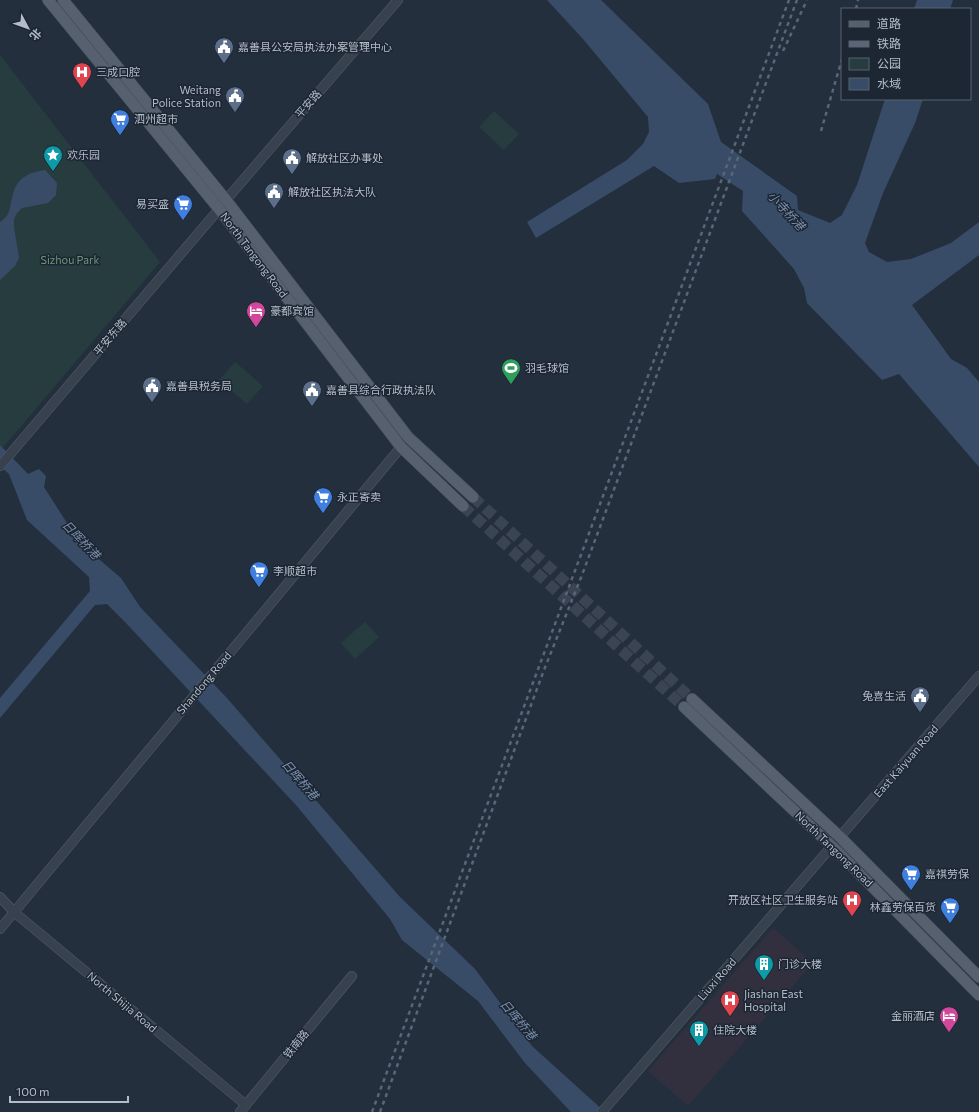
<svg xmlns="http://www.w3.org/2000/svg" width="979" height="1112" font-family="Commissioner,'Noto Sans SC',sans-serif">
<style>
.medical{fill:#32303f}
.green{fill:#263c3f}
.water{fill:#394c67}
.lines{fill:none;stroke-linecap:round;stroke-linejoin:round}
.major-tunnel{stroke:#3a4453;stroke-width:11;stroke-dasharray:11 5.5;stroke-linecap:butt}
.minor-casing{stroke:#565f6c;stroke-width:10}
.major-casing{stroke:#414a57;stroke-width:12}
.minor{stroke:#38414e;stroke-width:9}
.major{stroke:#56606e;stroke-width:11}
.rail{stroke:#5a6575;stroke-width:2.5;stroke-dasharray:4 4;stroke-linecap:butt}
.labels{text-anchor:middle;stroke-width:3;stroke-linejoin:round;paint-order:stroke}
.poi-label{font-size:11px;fill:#b4bcc9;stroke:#1d2633;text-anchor:start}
.street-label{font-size:11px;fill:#b4bcc9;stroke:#1d2633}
.park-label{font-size:11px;fill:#6b9a76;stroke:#1d2633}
.water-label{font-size:12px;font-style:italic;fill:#7c92b1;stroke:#1d2633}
</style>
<rect width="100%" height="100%" fill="#242f3e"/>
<path class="medical" d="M 773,928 L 813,963 L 688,1106 L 648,1071 Z"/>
<g class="green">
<path d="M 0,55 L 160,262 L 0,451 Z"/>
<path d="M 494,111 L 519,134 L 504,150 L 479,127 Z"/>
<path d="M 235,362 L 263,386 L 247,404 L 219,380 Z"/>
<path d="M 365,622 L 379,637 L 355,659 L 341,643 Z"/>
</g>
<g class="water">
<path d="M 547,0 L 601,0 L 708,104 L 721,142 L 797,196 L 798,210 L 830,223 L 842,215 L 857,185 L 885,99 L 923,99 L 915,123 L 883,193 L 865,243 L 869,252 L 887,262 L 911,259 L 951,243 L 979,222 L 979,255 L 912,305 L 951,359 L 967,368 L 979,382 L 979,467 L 899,374 L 882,380 L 807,303 L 804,288 L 794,269 L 742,211 L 743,191 L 717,174 L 715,179 L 679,183 L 654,166 L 536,238 L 527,222 L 627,160 L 643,144 L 649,132 L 648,117 L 583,39 Z"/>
<path d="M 917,0 L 953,0 L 950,9 L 914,9 Z"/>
<path d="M 45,170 L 57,183 L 56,195 L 48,203 L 22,208 L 17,213 L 14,219 L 14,227 L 19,258 L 15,266 L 0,280 L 0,222 C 11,215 9,209 12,198 C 16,178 27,173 45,170 Z"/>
<path d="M 0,445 L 28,474 L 39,469 L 46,476 L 44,487 L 79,542 L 121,578 L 140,607 L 226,697 L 400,897 L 475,969 L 532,1046 L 605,1112 L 571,1112 L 525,1063 L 478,1001 L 402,940 L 390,919 L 296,805 L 126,623 L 107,604 L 95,605 L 0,718 L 0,698 L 90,591 L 89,577 L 27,520 L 9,474 L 0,466 Z"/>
</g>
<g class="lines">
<g class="major-tunnel">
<path d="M 473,497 L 692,699"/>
<path d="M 463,506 L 684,707"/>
</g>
<defs>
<g id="minor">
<path d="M 0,466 L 219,209 L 226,200 L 398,0"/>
<path d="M 0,897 L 14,912 L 246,1105"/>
<path d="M 0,929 L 401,447 L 408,437"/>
<path d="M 240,1112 L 352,976"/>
<path d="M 602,1112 L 979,676"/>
</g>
<g id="major">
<path d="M 48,0 L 219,209 L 401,447 L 463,506"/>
<path d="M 63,0 L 226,200 L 408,437 L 473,497"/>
<path d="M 692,699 L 840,837 L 979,977"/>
<path d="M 684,707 L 839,853 L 979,995"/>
</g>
</defs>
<use href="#minor" class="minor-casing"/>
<use href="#major" class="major-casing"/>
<use href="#minor" class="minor"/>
<use href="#major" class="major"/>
<g class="rail">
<path d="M 856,9 L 858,0"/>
<path d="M 783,51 L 807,0"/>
<path d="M 821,131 L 842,59"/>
<path d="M 372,1112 L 789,0"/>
<path d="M 380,1112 L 544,670 L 582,575 L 797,0"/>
</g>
</g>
<defs>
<symbol id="civic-pin" viewBox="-11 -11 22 30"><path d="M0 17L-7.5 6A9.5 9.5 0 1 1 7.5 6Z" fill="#5c6f8a" stroke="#1d2633"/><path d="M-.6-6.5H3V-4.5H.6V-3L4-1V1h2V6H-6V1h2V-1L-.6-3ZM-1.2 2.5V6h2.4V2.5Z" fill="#fff"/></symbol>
<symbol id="hospital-pin" viewBox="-11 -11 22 30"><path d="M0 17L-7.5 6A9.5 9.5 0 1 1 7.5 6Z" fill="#e0444e" stroke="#1d2633"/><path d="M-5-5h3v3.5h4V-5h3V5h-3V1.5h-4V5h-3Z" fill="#fff"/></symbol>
<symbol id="supermarket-pin" viewBox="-11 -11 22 30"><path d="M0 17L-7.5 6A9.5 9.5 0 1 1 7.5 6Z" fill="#3f7fe0" stroke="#1d2633"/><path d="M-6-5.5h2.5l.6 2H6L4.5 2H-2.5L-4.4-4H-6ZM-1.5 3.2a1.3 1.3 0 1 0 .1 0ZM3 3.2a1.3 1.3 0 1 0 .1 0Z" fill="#fff"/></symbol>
<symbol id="sight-pin" viewBox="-11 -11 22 30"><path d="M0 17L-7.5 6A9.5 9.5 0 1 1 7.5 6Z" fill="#0f9aa8" stroke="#1d2633"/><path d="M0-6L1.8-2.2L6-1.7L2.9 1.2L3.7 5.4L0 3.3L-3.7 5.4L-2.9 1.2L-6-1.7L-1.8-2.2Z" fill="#fff"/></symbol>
<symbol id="hotel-pin" viewBox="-11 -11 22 30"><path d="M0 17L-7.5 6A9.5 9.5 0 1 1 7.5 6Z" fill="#d1479c" stroke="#1d2633"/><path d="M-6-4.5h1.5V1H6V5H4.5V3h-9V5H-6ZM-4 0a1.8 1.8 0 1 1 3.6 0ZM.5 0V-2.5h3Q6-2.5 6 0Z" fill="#fff"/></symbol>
<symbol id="stadium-pin" viewBox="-11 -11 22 30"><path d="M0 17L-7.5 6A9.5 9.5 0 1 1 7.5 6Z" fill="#2e9e5b" stroke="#1d2633"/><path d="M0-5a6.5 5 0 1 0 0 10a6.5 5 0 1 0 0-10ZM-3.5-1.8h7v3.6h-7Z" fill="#fff"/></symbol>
<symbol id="building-pin" viewBox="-11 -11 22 30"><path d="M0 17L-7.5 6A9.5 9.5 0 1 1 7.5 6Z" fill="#0f9aa8" stroke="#1d2633"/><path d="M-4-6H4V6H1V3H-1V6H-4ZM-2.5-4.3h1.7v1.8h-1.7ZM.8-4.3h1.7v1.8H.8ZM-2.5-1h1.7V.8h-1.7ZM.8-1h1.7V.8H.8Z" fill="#fff"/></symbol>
</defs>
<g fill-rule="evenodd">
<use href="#civic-pin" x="213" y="36" width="22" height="30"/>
<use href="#hospital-pin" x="71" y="61" width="22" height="30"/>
<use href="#civic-pin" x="224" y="85" width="22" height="30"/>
<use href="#supermarket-pin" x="109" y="108" width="22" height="30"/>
<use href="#sight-pin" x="42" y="144" width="22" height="30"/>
<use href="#civic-pin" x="281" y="147" width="22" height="30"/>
<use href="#civic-pin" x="263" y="181" width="22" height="30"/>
<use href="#supermarket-pin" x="172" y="193" width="22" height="30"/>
<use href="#hotel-pin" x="245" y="300" width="22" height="30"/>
<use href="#stadium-pin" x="500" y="357" width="22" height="30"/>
<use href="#civic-pin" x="141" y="375" width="22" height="30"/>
<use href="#civic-pin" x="301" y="379" width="22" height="30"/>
<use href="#supermarket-pin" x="312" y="486" width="22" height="30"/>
<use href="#supermarket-pin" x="248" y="560" width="22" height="30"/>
<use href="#civic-pin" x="909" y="685" width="22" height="30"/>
<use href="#supermarket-pin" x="900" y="863" width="22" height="30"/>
<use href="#hospital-pin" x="841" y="889" width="22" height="30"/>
<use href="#supermarket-pin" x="939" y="896" width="22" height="30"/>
<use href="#building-pin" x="753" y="953" width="22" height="30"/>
<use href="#hospital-pin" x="719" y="989" width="22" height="30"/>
<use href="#hotel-pin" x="938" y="1005" width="22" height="30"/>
<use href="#building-pin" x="688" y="1019" width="22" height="30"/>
</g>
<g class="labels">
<g class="poi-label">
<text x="238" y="51">嘉善县公安局执法办案管理中心</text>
<text x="96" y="76">三成口腔</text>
<text x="221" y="94" text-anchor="end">Weitang<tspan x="221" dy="13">Police Station</tspan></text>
<text x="134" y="123">泗州超市</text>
<text x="67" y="159">欢乐园</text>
<text x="306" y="162">解放社区办事处</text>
<text x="288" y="196">解放社区执法大队</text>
<text x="169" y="208" text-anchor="end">易买盛</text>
<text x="270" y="315">豪都宾馆</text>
<text x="525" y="372">羽毛球馆</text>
<text x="166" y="390">嘉善县税务局</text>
<text x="326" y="394">嘉善县综合行政执法队</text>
<text x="337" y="501">永正寄卖</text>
<text x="273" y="575">李顺超市</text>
<text x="906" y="700" text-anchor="end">兔喜生活</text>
<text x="925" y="878">嘉祺劳保</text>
<text x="838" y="904" text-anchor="end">开放区社区卫生服务站</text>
<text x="936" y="911" text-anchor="end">林鑫劳保百货</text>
<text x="778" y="968">门诊大楼</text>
<text x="744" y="998">Jiashan East<tspan x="744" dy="13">Hospital</tspan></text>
<text x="935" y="1020" text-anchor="end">金丽酒店</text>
<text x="713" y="1034">住院大楼</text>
</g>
<g class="street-label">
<text transform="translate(308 104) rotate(-49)" y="4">平安路</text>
<text transform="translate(254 255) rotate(53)" y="4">North Tangong Road</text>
<text transform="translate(110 337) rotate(-50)" y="4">平安东路</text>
<text transform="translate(204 683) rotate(-50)" y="4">Shandong Road</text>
<text transform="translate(906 761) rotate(-49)" y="4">East Kaiyuan Road</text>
<text transform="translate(834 849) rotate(44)" y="4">North Tangong Road</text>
<text transform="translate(717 979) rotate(-49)" y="4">Liuxi Road</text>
<text transform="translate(122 1002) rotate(40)" y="4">North Shijia Road</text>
<text transform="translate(296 1044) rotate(-51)" y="4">铁南路</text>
</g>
<g class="park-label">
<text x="70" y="264">Sizhou Park</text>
</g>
<g class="water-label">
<text transform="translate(786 211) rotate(47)" y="4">小寺桥港</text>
<text transform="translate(81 540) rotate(46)" y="4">日晖桥港</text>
<text transform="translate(300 780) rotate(49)" y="4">日晖桥港</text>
<text transform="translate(518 1020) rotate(50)" y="4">日晖桥港</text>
</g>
</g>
<rect x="841" y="8" width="130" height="92" fill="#1d2633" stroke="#59626f"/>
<rect x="849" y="21" width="20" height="6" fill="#56606e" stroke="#59626f"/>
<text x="877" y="28" font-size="12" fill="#b4bcc9">道路</text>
<rect x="849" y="41" width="20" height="6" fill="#5a6575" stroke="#59626f"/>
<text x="877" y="48" font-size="12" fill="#b4bcc9">铁路</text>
<rect x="849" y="58" width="20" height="12" fill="#263c3f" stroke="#59626f"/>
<text x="877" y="68" font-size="12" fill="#b4bcc9">公园</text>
<rect x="849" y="78" width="20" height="12" fill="#394c67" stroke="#59626f"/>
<text x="877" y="88" font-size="12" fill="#b4bcc9">水域</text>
<g transform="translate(28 28) rotate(131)" stroke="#1d2633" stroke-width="3" paint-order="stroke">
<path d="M0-3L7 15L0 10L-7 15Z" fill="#b4bcc9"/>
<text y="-6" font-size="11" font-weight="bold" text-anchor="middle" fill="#b4bcc9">北</text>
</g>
<path d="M10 1096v6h118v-6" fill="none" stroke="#b4bcc9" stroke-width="2"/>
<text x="16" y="1096" font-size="12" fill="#b4bcc9" stroke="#1d2633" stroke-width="3" paint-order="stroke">100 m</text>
</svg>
